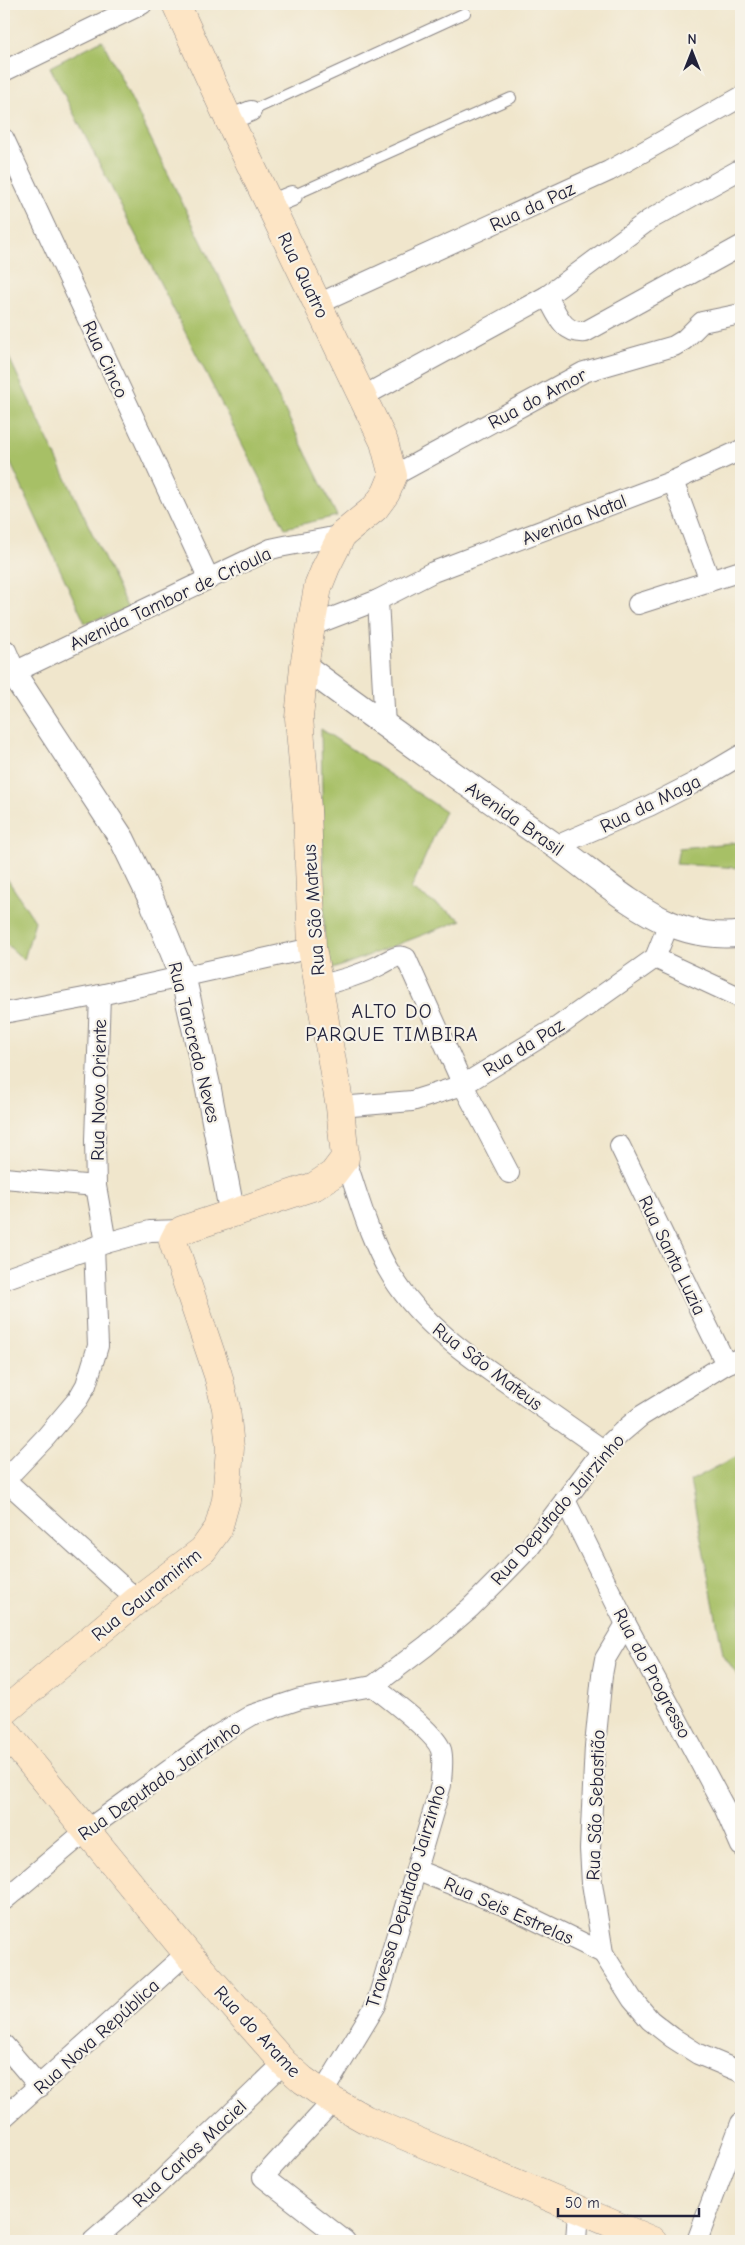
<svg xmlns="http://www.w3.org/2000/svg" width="745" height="2245" font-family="'Comic Neue',sans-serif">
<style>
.green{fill:#a7c066;stroke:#647150}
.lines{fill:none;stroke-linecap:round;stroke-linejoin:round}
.service-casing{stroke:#898484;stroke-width:12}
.minor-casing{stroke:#898484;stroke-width:22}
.tertiary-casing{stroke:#898484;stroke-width:27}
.secondary-casing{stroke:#898484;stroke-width:29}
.service{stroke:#fff;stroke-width:10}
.minor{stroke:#fff;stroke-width:20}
.tertiary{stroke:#fff;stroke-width:25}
.secondary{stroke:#fde5c5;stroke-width:28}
.labels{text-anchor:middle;stroke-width:4.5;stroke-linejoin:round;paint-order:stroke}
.street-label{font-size:19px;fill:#22223b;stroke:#f7f3e8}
.neighbourhood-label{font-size:20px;letter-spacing:1px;fill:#22223b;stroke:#f7f3e8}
</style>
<rect width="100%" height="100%" fill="#f7f3e8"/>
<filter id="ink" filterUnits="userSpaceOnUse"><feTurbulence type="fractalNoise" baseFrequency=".02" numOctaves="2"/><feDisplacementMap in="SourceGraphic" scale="10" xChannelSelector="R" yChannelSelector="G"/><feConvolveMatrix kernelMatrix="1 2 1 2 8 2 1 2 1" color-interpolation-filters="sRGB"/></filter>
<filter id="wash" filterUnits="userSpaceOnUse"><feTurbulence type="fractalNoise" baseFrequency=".0096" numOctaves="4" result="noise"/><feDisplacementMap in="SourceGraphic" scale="20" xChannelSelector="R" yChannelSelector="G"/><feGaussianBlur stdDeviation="1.12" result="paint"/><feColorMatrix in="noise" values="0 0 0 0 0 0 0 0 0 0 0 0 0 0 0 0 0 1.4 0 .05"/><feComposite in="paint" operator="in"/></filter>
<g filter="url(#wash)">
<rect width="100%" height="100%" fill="#f0e6cc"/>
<g class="green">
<path d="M 102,40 L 337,516 L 285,528 L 50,67 Z"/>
<path d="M 4,347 L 128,609 L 85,623 L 4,449 Z"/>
<path d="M 321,729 L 445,811 L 411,889 L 462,920 L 325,972 Z"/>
<path d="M 741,842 L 741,868 L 676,864 L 679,848 Z"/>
<path d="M 4,874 L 35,921 L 24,960 L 4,942 Z"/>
<path d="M 741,1454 L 741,1681 L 723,1654 L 690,1481 Z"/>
</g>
</g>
<g filter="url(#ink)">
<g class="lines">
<defs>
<g id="service">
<path d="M 251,111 L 465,13"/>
<path d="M 292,196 L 511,98"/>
</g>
<g id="minor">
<path d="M 4,71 L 142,4"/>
<path d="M 229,120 L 251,111"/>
<path d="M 4,139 L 209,579"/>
<path d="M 270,205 L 292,196"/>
<path d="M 547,296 C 557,313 562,334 585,332 L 741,246"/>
<path d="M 318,304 L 609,171 L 741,97"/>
<path d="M 362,397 L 547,296 L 649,220 L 741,169"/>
<path d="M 393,476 L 584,372 L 674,346 L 684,340 L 702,322 L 741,314"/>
<path d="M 673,481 L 710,581"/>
<path d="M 638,604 L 741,571"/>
<path d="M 311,626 L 378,600"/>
<path d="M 4,677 L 271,549 C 295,543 318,541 342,535"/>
<path d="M 385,726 L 378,600 L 433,572 L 673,481 L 741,450"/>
<path d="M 556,846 L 649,806 L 692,784 L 741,755"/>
<path d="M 655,958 L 741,998"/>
<path d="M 319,985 C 340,981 358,976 378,966 C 387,962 397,953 406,958 L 463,1085 L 509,1173"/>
<path d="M 100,995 L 95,1140 L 96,1186 L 106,1243"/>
<path d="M 4,1013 L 100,995 L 312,948"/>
<path d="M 340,1107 L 412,1101 L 463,1085 L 559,1026 L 655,958 L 669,923"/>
<path d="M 620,1146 L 726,1364"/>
<path d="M 345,1158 C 359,1198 370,1242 393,1278 C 422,1324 468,1356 513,1387 C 543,1408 573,1429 603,1450"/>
<path d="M 4,1178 L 96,1186"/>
<path d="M 4,1279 L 106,1243 L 150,1231 L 182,1230"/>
<path d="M 5,1480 L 137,1600"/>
<path d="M 4,1481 L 46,1437 L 78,1399 L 86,1385 L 98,1346 L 94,1247"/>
<path d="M 565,1500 L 626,1624 L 724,1807 L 741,1846"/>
<path d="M 626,1624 L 605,1659 L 602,1675 L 595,1746 L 590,1849 L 592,1883 L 603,1953 L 632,1999 L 650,2020 L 673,2038 L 698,2054 L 741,2072"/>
<path d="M 416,1870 L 513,1909 L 603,1953"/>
<path d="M 4,1900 L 87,1830 L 216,1736 L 252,1715 L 300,1699 L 373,1686 L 426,1646 L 470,1608 L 501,1577 L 529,1548 L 603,1450 L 622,1432 L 641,1416 L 726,1364 L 741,1358"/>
<path d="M 4,2045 L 40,2087"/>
<path d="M 322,2094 L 376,2005 L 441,1785 C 441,1774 444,1761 441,1750 C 436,1733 389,1699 373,1686"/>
<path d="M 333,2101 L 263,2177 L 345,2241"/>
<path d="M 4,2117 L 187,1953"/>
<path d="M 93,2241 L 155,2187 L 284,2063"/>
<path d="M 576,2241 L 578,2211"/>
<path d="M 697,2241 L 741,2123"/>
</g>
<g id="tertiary">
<path d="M 4,652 L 13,673 L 122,839 L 152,901 L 183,977 L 208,1087 L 232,1213"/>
<path d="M 304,666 C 387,727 472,788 557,847 C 594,873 629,906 671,924 C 692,933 718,937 741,934"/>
</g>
<g id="secondary">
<path d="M 4,1712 L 137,1600 L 203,1550 L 218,1529 L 226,1500 L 230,1448 L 226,1408 L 218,1375 L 173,1242 L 177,1234 L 182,1230 L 315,1186 L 333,1174 L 345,1158 L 340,1107 L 312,948 L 307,809 L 299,718 L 304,666 L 318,587 L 326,567 L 342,535 L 375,508 L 386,493 L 393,476 L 384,442 L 229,120 L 176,4"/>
<path d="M 4,1730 L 187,1953 L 284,2063 L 303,2080 L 333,2101 L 365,2119 L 653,2241"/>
</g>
</defs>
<use href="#service" class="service-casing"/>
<use href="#minor" class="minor-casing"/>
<use href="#tertiary" class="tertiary-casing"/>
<use href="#secondary" class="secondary-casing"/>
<use href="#service" class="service"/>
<use href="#minor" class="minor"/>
<use href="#tertiary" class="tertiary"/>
<use href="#secondary" class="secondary"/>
</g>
</g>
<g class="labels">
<g class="street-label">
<text transform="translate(532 206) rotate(-25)" y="7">Rua da Paz</text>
<text transform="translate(304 275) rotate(64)" y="7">Rua Quatro</text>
<text transform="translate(106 359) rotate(65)" y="7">Rua Cinco</text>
<text transform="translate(537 398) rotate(-28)" y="7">Rua do Amor</text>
<text transform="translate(574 519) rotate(-21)" y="7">Avenida Natal</text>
<text transform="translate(170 598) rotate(-25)" y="7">Avenida Tambor de Crioula</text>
<text transform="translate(650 803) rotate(-26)" y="7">Rua da Maga</text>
<text transform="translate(515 818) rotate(35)" y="7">Avenida Brasil</text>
<text transform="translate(313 910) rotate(-94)" y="7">Rua São Mateus</text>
<text transform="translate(195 1042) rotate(76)" y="7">Rua Tancredo Neves</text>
<text transform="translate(523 1047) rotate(-32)" y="7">Rua da Paz</text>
<text transform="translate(98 1090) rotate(-89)" y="7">Rua Novo Oriente</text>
<text transform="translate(673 1255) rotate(64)" y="7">Rua Santa Luzia</text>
<text transform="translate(488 1366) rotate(37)" y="7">Rua São Mateus</text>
<text transform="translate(557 1509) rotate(-49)" y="7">Rua Deputado Jairzinho</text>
<text transform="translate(146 1594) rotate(-39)" y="7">Rua Gauramirim</text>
<text transform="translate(653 1673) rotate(62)" y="7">Rua do Progresso</text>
<text transform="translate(159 1780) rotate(-35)" y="7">Rua Deputado Jairzinho</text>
<text transform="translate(595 1805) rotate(-88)" y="7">Rua São Sebastião</text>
<text transform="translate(405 1896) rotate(-73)" y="7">Travessa Deputado Jairzinho</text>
<text transform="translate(509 1910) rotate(24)" y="7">Rua Seis Estrelas</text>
<text transform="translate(258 2031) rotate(47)" y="7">Rua do Arame</text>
<text transform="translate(96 2036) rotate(-42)" y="7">Rua Nova República</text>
<text transform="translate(189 2153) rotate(-43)" y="7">Rua Carlos Maciel</text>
</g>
<g class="neighbourhood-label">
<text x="392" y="1018">ALTO DO<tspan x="392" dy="23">PARQUE TIMBIRA</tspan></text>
</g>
</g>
<rect width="745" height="2245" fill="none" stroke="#f7f3e8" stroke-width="20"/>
<g transform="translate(692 52)" stroke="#f7f3e8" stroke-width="4" paint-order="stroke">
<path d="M0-4L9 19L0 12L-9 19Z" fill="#22223b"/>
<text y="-8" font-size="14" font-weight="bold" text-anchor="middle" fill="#22223b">N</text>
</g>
<path d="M558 2208v8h141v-8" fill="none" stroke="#22223b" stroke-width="2.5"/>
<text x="565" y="2208" font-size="15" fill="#22223b" stroke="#f7f3e8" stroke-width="4" paint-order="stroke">50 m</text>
</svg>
